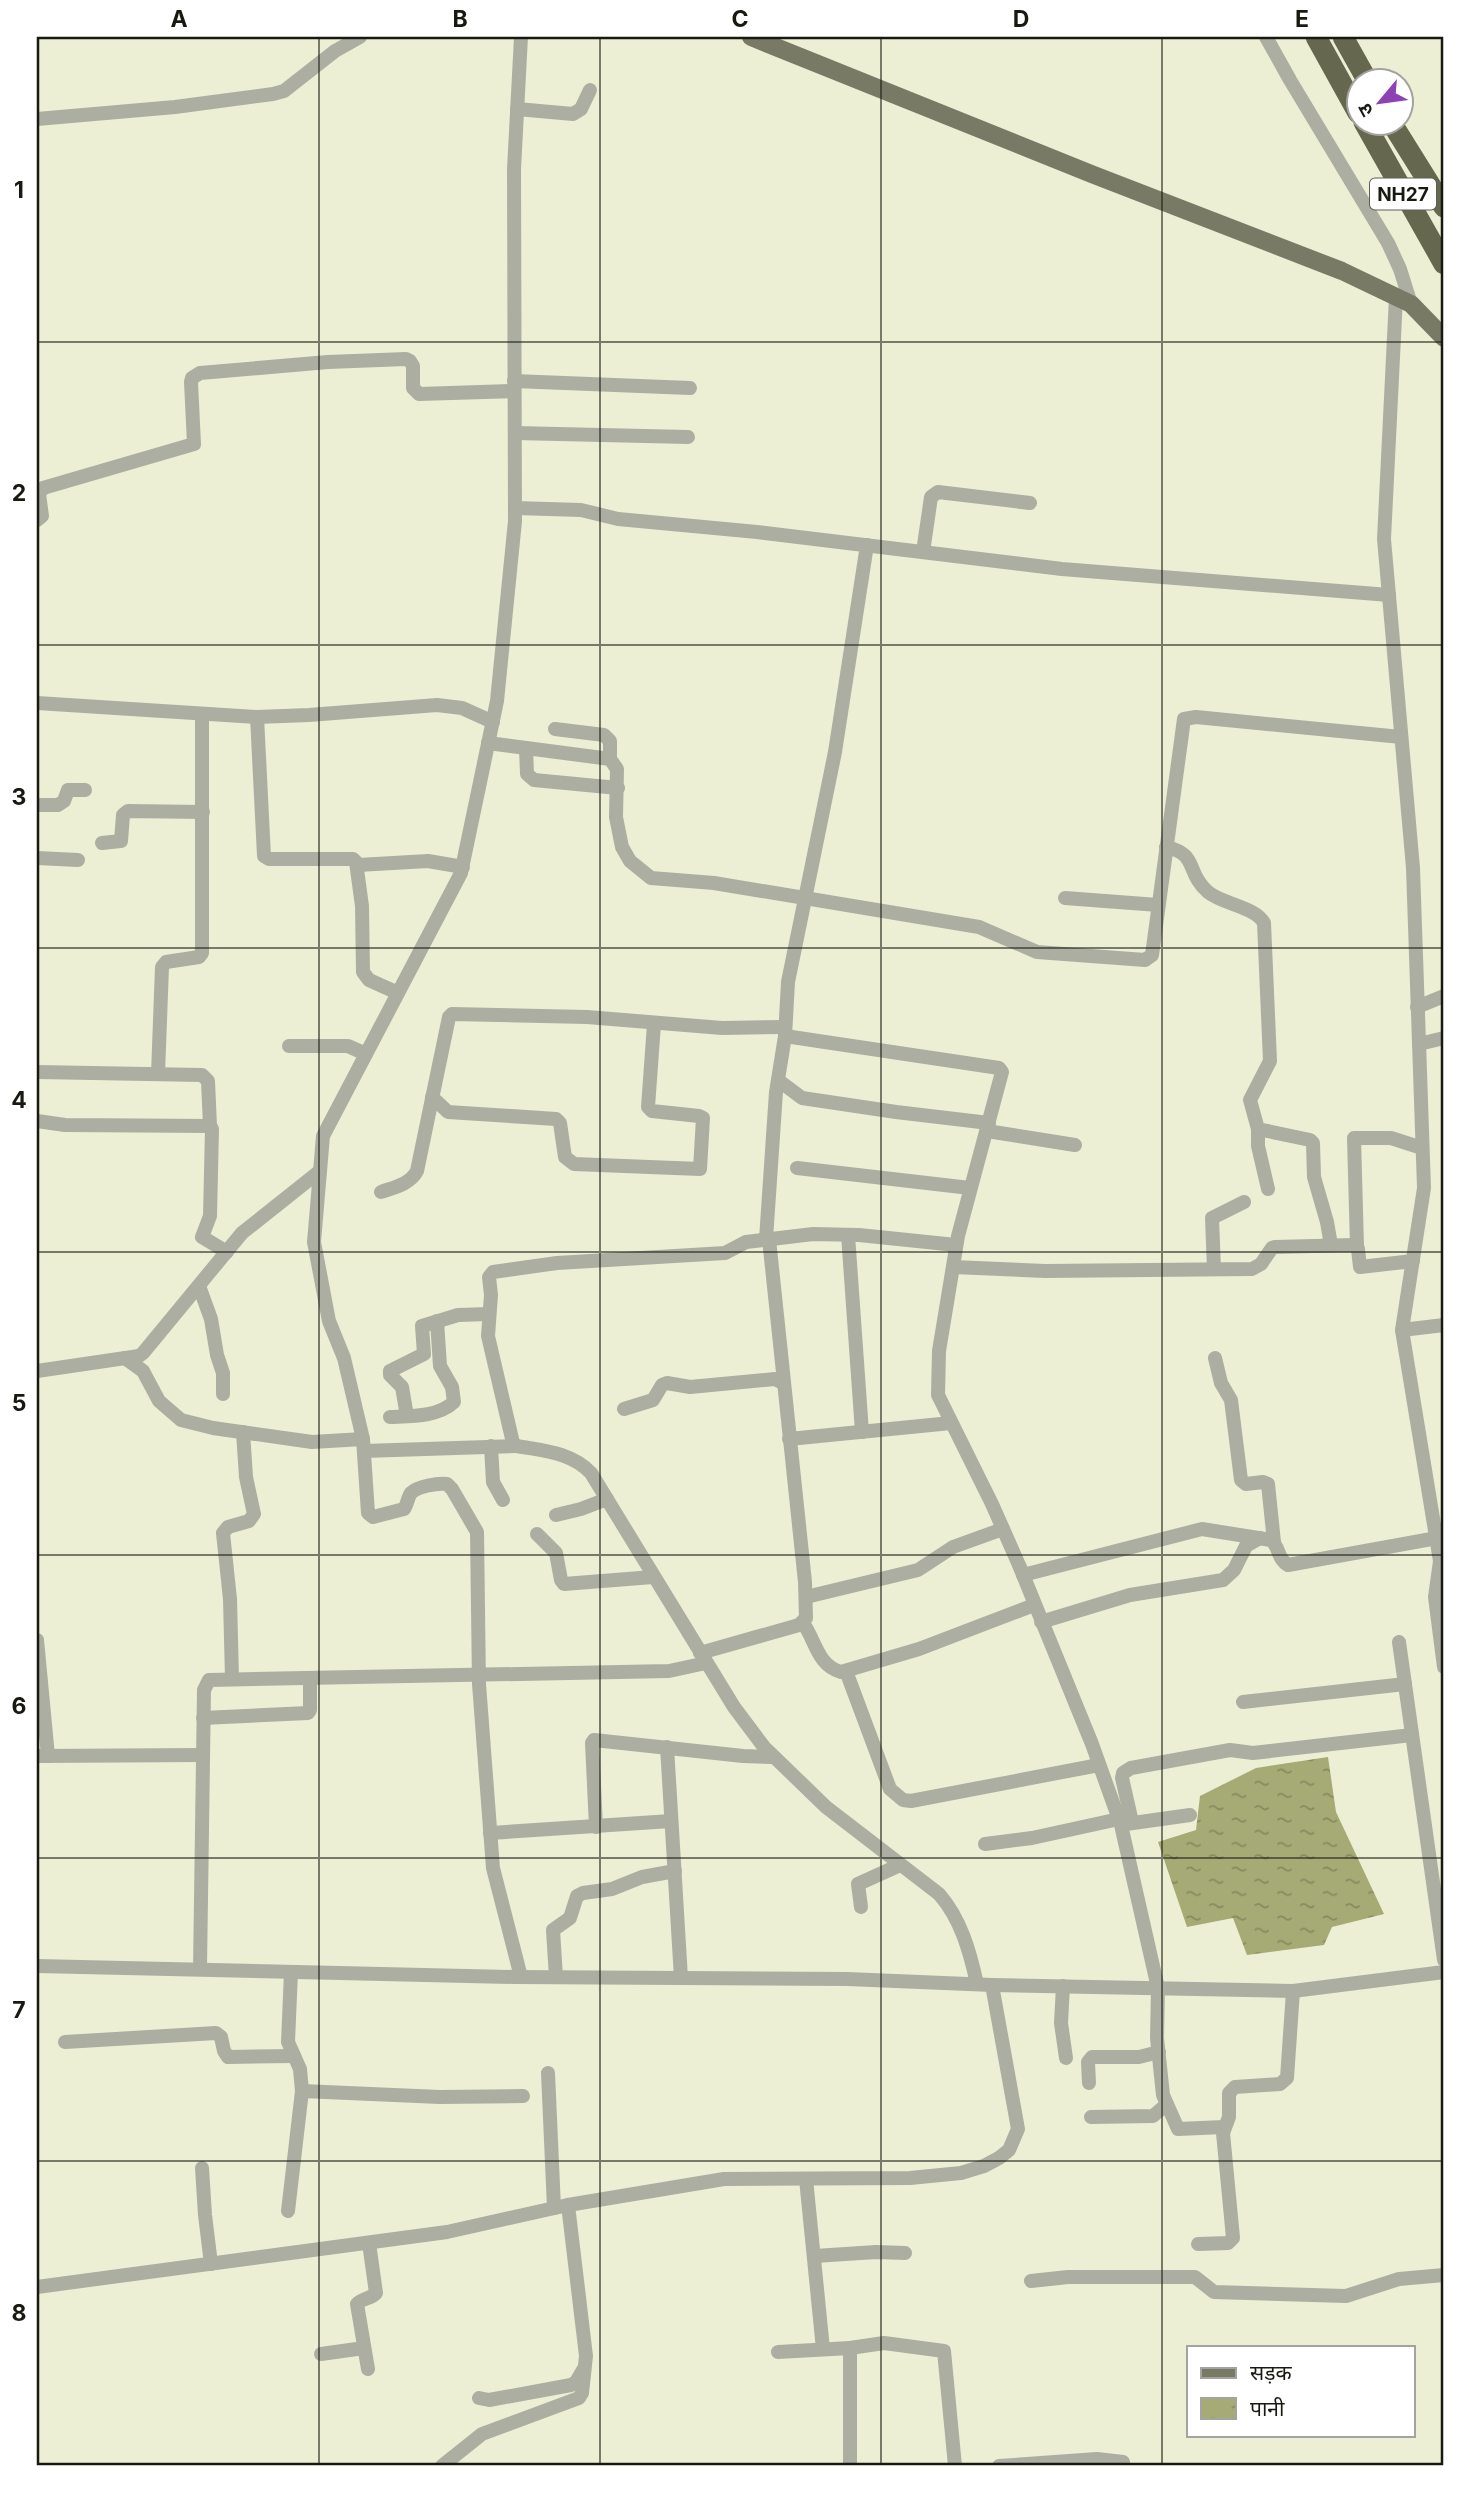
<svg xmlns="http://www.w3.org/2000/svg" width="1481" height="2503" font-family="Inter,'Noto Sans Devanagari',sans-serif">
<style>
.water{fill:url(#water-ripples)}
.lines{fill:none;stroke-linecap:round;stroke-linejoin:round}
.minor{stroke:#adaea2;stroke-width:14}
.major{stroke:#787a65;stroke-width:18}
.highway{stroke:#65674f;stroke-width:21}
.grid{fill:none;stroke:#181910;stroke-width:2;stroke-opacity:0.55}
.labels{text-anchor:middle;stroke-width:7;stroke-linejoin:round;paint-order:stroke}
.shield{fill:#fff;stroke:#5d5e58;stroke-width:2}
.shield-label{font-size:19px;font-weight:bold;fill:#181910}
.neatline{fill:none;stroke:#181910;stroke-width:2.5}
.grid-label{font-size:23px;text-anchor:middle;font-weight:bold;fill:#181910}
</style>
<defs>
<pattern id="water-ripples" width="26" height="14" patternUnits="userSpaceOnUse" patternTransform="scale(1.75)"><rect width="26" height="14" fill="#a6aa75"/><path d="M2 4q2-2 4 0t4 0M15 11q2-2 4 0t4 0" fill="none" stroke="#868a5f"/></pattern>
</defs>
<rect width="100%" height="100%" fill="#edefd4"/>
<path class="water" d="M 1328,1757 L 1336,1812 L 1384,1914 L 1332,1927 L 1324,1945 L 1247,1955 L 1233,1918 L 1187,1927 L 1158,1842 L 1196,1830 L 1200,1796 L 1256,1768 Z"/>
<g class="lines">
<g class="minor">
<path d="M 1266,37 L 1290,80 L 1388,243 L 1400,269 L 1411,304"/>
<path d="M 517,109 L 573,114 L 581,109 L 590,90"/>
<path d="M 37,119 L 175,107 L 273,94 L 284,91 L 335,51 L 360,37"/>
<path d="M 1396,297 L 1384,539 L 1413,868 L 1424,1188 L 1402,1330 L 1440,1561 L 1435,1597 L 1444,1667"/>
<path d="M 514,381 L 690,388"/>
<path d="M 515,433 L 688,437"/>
<path d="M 515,508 L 581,510 L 618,519 L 757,532 L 1062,569 L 1389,595"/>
<path d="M 37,520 L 42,516 L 39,494 L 43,488 L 194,444 L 191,382 L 192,378 L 200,373 L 328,362 L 406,359 L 410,361 L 413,366 L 413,388 L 419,394 L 514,391"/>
<path d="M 923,552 L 931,497 L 938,492 L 1030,503"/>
<path d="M 37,703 L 257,717 L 309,715 L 437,705 L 462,708 L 493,722"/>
<path d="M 257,717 L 264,856 L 269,859 L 353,859 L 356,862 L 362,906 L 363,972 L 369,980 L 398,993"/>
<path d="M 555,729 L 604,735 L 610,741 L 610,759"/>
<path d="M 488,743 L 610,759 L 617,769 L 616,817 L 622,847 L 630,861 L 651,878 L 714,883 L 979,927 L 1037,952 L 1145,960 L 1152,955 L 1184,719 L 1196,717 L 1401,737"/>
<path d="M 526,748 L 527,774 L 534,780 L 618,788"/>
<path d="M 37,805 L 58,805 L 64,801 L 68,790 L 85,790"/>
<path d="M 102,843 L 121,841 L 123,815 L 128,811 L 203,812"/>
<path d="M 1166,847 C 1199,854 1185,872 1208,892 C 1222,904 1256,907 1264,923 L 1270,1061 L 1250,1100 L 1258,1129 L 1310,1140 L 1313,1143 L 1314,1177 L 1327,1222 L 1331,1245"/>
<path d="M 37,858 L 78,860"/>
<path d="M 358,865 L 428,861 L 463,867"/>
<path d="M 1065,898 L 1158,905"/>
<path d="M 1417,1007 L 1444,996"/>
<path d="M 785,1036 L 999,1068 L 1002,1072 L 958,1236 L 939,1351 L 938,1395 L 992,1504 L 1019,1565 L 1092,1744 L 1121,1825 L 1158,1988 L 1157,2038 L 1163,2095 L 1178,2129 L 1224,2127"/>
<path d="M 1419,1044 L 1444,1038"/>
<path d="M 289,1046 L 348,1046 L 366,1054"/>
<path d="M 37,1072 L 202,1075 L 208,1081 L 210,1126"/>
<path d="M 158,1074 L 162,967 L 166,962 L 199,957 L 202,953 L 202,714"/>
<path d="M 778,1080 L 802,1098 L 896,1112 L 989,1123"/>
<path d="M 432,1097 L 448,1112 L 556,1119 L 560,1123 L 565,1157 L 574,1164 L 700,1169 L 703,1118 L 699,1116 L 652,1111 L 648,1107 L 654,1024"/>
<path d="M 37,1121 L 65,1125 L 210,1126 L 212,1129 L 210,1216 L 202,1237 L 227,1252"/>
<path d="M 1258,1129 L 1258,1146 L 1268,1189"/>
<path d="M 987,1131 L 1075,1145"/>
<path d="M 797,1168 L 970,1188"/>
<path d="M 381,1192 C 395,1187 410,1184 417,1171 L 449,1017 L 452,1014 L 587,1017 L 722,1028 L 785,1027"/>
<path d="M 848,1235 L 862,1432"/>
<path d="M 766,1239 L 776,1092 L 785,1036 L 788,982 L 835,752 L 867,545"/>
<path d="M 956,1245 L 859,1235 L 813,1234 L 746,1242 L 725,1253 L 557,1263 L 493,1272 L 489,1277 L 491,1295 L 488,1336 L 513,1443 L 517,1446 C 544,1451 571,1452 591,1473 L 734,1707 L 764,1747 L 826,1807 L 939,1894 C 961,1919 970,1952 977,1984"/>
<path d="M 1357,1246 L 1354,1138 L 1391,1138 L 1422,1148"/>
<path d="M 953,1267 L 1045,1271 L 1252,1269 L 1261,1264 L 1272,1248 L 1275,1247 L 1353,1245 L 1358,1249 L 1360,1267 L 1413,1261"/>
<path d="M 1214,1269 L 1212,1218 L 1244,1202"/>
<path d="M 199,1286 L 211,1319 L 217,1355 L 223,1373 L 223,1394"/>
<path d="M 1402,1330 L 1444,1325"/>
<path d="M 125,1358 L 143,1371 L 159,1401 L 181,1420 L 213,1428 L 312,1442 L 363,1439"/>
<path d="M 1215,1358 L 1221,1383 L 1231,1400 L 1241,1480 L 1246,1484 L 1263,1482 L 1268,1484 L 1274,1542"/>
<path d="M 37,1371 L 139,1356 L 143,1353 L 242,1233 L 320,1171"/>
<path d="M 624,1409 L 653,1400 L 662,1385 L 667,1383 L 690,1387 L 775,1379 L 783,1383"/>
<path d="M 407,1416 L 402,1387 L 390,1375 L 390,1371 L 424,1354 L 422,1326 L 458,1315 L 489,1314"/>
<path d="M 390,1417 C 411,1416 438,1417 454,1402 L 452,1387 L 440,1366 L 437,1321"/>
<path d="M 789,1439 L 951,1423"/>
<path d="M 491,1446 L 493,1482 L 503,1500"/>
<path d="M 364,1451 L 517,1446"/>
<path d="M 556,1515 L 581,1509 L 607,1499"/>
<path d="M 537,1534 L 556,1553 L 561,1580 L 564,1584 L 653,1577"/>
<path d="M 1023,1575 L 1202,1529 L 1271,1540 C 1280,1547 1277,1559 1288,1565 L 1437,1538"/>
<path d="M 806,1597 L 918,1570 L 953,1547 L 1003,1529"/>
<path d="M 1041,1622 L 1130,1595 L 1223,1580 L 1234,1570 L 1246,1546 L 1260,1538"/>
<path d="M 803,1623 C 816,1641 817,1665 841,1672 L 919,1649 L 1034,1605"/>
<path d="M 37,1640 L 48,1756"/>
<path d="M 1399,1642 L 1444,1960"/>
<path d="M 700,1653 L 799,1625 L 806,1618 L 805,1582 L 769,1239"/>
<path d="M 846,1671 L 890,1789 L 903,1800 L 911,1801 L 1099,1765"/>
<path d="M 232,1679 L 230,1599 L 223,1533 L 228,1527 L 249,1521 L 254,1514 L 246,1477 L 243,1432"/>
<path d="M 1243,1702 L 1405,1684"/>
<path d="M 203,1718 L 308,1713 L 310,1710 L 310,1679"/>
<path d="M 667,1747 L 681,1978"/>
<path d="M 37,1756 L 203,1755"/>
<path d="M 1132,1822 L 1122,1778 L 1123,1773 L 1131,1768 L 1230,1750 L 1253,1753 L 1412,1735"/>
<path d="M 1126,1824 L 1190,1815"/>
<path d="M 596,1827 L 592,1743 L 594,1740 L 743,1756 L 773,1757"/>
<path d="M 490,1833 L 671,1821"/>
<path d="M 985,1844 L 1032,1838 L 1119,1819"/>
<path d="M 861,1907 L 858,1884 L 900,1865"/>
<path d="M 37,1966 L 515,1977 L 847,1979 L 992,1985 L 1293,1991 L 1444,1972"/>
<path d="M 200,1969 L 204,1690 L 209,1680 L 669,1671 L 706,1663"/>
<path d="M 521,1977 L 493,1868 L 479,1684 L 477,1532 L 452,1489 L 447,1484 C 438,1483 418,1486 411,1493 C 408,1497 407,1505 404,1509 L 373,1517 L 368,1513 L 363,1439 L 344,1358 L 329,1321 L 314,1242 L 323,1136 L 461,873 L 497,701 L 515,521 L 514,169 L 521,37"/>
<path d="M 556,1977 L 553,1930 L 570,1918 L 577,1896 L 583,1893 L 612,1889 L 642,1877 L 675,1871"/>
<path d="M 1063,1986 L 1061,2023 L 1066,2058"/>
<path d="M 65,2042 L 216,2033 L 221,2037 L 224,2051 L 228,2057 L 294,2056"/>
<path d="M 548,2073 L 554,2208"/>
<path d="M 1089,2083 L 1088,2062 L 1092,2057 L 1139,2057 L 1159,2052"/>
<path d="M 302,2091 L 440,2097 L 523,2096"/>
<path d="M 1091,2117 L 1153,2116 L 1166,2105"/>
<path d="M 202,2168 L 205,2215 L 211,2264"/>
<path d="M 806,2179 L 823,2349"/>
<path d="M 288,2211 L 302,2091 L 300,2069 L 288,2042 L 291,1972"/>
<path d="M 1198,2244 L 1228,2243 L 1233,2238 L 1223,2133 L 1229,2117 L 1229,2093 L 1235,2087 L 1280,2084 L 1287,2078 L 1293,1991"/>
<path d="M 815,2256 L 876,2252 L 905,2253"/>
<path d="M 1031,2281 L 1068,2277 L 1195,2277 L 1214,2292 L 1346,2296 L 1399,2279 L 1444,2275"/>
<path d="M 37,2287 L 447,2232 L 568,2205 L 724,2179 L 910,2178 L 961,2173 L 984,2166 L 999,2158 L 1009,2150 L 1018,2129 L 992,1985"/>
<path d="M 850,2348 L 884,2343 L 944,2351 L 955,2466"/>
<path d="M 778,2352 L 850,2348 L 850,2466"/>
<path d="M 321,2354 L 364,2348"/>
<path d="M 368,2369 L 357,2304 C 362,2298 371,2299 376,2293 L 369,2243"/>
<path d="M 479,2398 L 489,2400 L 571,2385 L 576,2382 L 583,2370"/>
<path d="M 442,2466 L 482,2434 L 579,2398 L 582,2393 L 586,2356 L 568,2205"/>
<path d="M 999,2466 L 1097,2459 L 1123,2462"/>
</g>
<path class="major" d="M 751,37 L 1094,175 L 1342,271 L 1411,304 L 1444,338"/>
<g class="highway">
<path d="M 1316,37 L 1358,113"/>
<path d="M 1343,37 L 1367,80"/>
<path d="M 1364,122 L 1444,264"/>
<path d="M 1391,122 L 1444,207"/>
</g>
</g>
<path class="grid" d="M 319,37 L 319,2466M 600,37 L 600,2466M 881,37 L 881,2466M 1162,37 L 1162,2466M 37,342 L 1444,342M 37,645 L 1444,645M 37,948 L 1444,948M 37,1252 L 1444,1252M 37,1555 L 1444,1555M 37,1858 L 1444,1858M 37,2161 L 1444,2161"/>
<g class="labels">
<rect class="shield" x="1370" y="178.5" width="66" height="31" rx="5"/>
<g class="shield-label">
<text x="1403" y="201">NH27</text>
</g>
</g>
<rect width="1481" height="2503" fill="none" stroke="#ffffff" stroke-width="77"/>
<rect x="1187" y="2346" width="228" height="91" fill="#ffffff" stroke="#a3a39f" stroke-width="2"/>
<rect x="1201" y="2368" width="35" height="10" fill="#787a65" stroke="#a3a39f" stroke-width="2"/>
<text x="1250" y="2380" font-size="21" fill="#181910">सड़क</text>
<rect x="1201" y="2398" width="35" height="21" fill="url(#water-ripples)" stroke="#a3a39f" stroke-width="2"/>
<text x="1250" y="2416" font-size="21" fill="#181910">पानी</text>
<g transform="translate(1380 102) rotate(241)"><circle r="33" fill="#ffffff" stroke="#a3a39f" stroke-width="2"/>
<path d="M0-5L12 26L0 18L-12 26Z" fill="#8d41b2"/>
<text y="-10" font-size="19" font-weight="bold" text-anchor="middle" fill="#181910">उ</text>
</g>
<rect x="38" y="38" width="1404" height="2426" class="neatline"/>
<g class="grid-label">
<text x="179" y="27">A</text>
<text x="460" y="27">B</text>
<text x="740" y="27">C</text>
<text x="1021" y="27">D</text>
<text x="1302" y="27">E</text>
<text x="19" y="198">1</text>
<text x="19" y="501">2</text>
<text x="19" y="805">3</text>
<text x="19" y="1108">4</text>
<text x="19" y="1411">5</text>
<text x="19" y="1714">6</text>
<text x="19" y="2018">7</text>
<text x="19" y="2321">8</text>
</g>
</svg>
